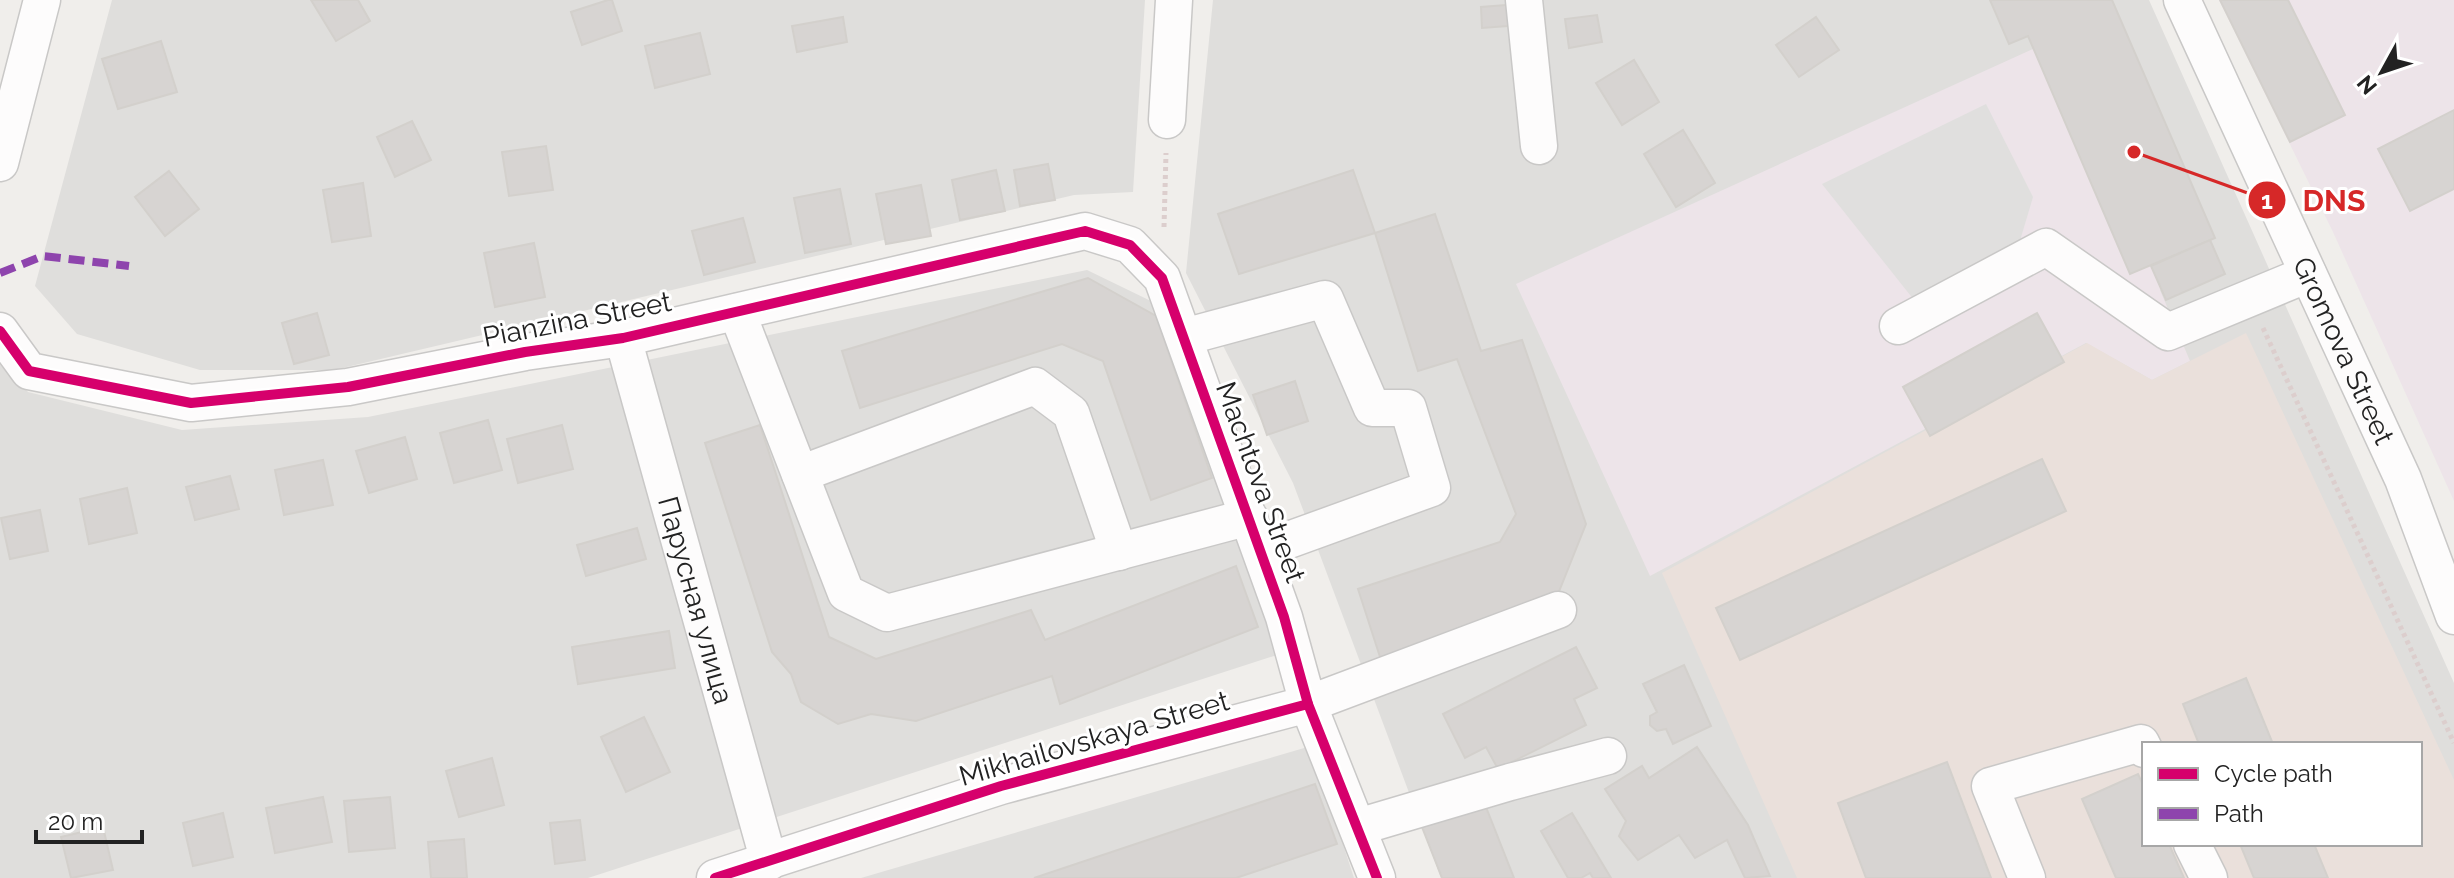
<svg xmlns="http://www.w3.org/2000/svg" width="2454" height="878" font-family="Raleway,sans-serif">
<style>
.residential{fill:#dfdedc;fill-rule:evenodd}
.industrial{fill:#ede4e9}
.military{fill:#eae0db;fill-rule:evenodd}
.parking{fill:#e0dfde}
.building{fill:#d7d4d2;stroke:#d3d0cc;stroke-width:2}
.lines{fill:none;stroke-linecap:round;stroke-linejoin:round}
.minor-casing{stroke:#c9c8c7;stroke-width:39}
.path{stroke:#dccecd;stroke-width:5;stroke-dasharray:4 4;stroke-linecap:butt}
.minor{stroke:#fdfcfc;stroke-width:36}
.quiet{stroke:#8e44ad;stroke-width:8;stroke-dasharray:16 8;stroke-linecap:butt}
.cycleway-casing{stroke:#fff;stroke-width:15}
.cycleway{stroke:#d6006c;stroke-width:10}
.labels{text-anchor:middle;stroke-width:6;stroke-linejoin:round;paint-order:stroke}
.street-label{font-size:28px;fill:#222;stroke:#fff}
.leader{fill:none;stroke:#d62828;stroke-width:3}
.callout-dot{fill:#d62828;stroke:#fff;stroke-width:3}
.mark-label{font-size:24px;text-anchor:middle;font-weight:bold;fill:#fff}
.callout-label{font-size:30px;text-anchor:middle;font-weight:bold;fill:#d62828;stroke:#fff;stroke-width:6;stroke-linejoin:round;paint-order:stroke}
</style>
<rect width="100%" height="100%" fill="#f0eeeb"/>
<g class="residential">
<path d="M 112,0 L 1145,0 L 1133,192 L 1074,195 L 334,370 L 200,370 L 77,334 L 35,286 Z"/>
<path d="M 1213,0 L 2149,0 L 2454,683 L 2454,878 L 1441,878 L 1293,483 L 1186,273 ZM 2144,744 L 2420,744 L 2420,844 L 2144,844 Z"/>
<path d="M 1087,270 L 1155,303 L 1280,654 L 588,878 L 0,878 L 0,360 L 28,392 L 182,430 L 368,417 Z"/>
<path d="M 1311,746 L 1354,878 L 861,878 Z"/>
</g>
<g class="industrial">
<path d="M 2219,0 L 2454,0 L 2454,501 L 2333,232 Z"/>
<path d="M 2092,22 L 2209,266 L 2160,290 L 2190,361 L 2152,380 L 2086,343 L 1650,576 L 1516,284 Z"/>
</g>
<path class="military" d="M 2246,333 L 2454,780 L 2454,878 L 1797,878 L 1662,573 L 2087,343 L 2152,380 ZM 2144,744 L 2420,744 L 2420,844 L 2144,844 Z"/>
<path class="parking" d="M 1986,104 L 2033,197 L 2016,254 L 1918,305 L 1822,184 Z"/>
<g class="building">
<path d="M 311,0 L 358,0 L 370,21 L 336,41 Z"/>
<path d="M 608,0 L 612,0 L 622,31 L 582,45 L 571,12 Z"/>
<path d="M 1990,0 L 2112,0 L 2215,238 L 2130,274 L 2028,36 L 2009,44 Z"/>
<path d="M 2220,0 L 2288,0 L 2345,115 L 2290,142 Z"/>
<path d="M 1519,4 L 1521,25 L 1482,28 L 1481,7 Z"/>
<path d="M 1597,15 L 1602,42 L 1569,48 L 1565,19 Z"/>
<path d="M 843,17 L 847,42 L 797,52 L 792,26 Z"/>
<path d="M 1816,17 L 1839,50 L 1799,77 L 1776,45 Z"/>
<path d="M 700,33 L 710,74 L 655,88 L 645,46 Z"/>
<path d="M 161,41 L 177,92 L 118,109 L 102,59 Z"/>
<path d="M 1634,60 L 1659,102 L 1622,125 L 1596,83 Z"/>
<path d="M 2454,110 L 2454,189 L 2410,211 L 2378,149 Z"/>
<path d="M 412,121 L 431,160 L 395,177 L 377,137 Z"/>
<path d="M 1683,130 L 1715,183 L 1676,207 L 1644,154 Z"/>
<path d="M 546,146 L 553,190 L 509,196 L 502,152 Z"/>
<path d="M 1048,164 L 1055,200 L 1020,206 L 1014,170 Z"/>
<path d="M 996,170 L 1005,211 L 960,220 L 952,180 Z"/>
<path d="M 1353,170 L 1375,233 L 1239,274 L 1218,214 Z"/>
<path d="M 169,171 L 199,209 L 165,236 L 135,197 Z"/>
<path d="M 363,183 L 371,236 L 332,242 L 323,190 Z"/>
<path d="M 921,185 L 931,236 L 886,244 L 876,194 Z"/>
<path d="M 840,189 L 851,244 L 805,253 L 794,198 Z"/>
<path d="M 1435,214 L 1481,351 L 1522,340 L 1586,524 L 1558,594 L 1381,660 L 1358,589 L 1500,542 L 1516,514 L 1457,359 L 1418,371 L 1375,233 Z"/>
<path d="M 743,218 L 755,262 L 704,275 L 692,231 Z"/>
<path d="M 2210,240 L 2225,274 L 2166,300 L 2151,266 Z"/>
<path d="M 534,243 L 545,297 L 495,307 L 484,253 Z"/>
<path d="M 1088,278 L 1156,316 L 1212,478 L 1151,500 L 1103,361 L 1062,344 L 860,408 L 842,351 Z"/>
<path d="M 317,313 L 329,355 L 294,364 L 282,323 Z"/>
<path d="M 2037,313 L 2064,362 L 1930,436 L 1903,387 Z"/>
<path d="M 1295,381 L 1308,421 L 1267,435 L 1253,395 Z"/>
<path d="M 488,420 L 502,470 L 454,483 L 440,433 Z"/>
<path d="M 562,425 L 573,469 L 518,483 L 507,439 Z"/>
<path d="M 760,425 L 829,637 L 876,659 L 1031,610 L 1045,640 L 1236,566 L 1258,627 L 1060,704 L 1052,676 L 916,721 L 871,714 L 838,724 L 801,702 L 791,674 L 772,652 L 705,443 Z"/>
<path d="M 405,437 L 417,479 L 369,493 L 356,451 Z"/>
<path d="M 2042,459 L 2066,511 L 1740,660 L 1716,608 Z"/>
<path d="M 323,460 L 333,505 L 284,515 L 275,470 Z"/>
<path d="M 230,476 L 239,509 L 195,520 L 186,487 Z"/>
<path d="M 127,488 L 137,533 L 89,544 L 80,499 Z"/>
<path d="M 40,510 L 48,551 L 10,559 L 1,518 Z"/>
<path d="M 637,528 L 646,559 L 586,576 L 577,545 Z"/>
<path d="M 669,631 L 675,668 L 578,684 L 572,647 Z"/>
<path d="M 1576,647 L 1597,688 L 1574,699 L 1586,725 L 1498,769 L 1486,747 L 1465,758 L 1443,714 Z"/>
<path d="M 1684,665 L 1711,726 L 1673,744 L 1666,729 L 1657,731 L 1650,725 L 1650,716 L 1657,712 L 1643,684 Z"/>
<path d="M 2246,678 L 2273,744 L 2199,744 L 2183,704 Z"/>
<path d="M 644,717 L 670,772 L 626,792 L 601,737 Z"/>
<path d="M 1697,747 L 1748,825 L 1770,876 L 1745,878 L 1727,840 L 1695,858 L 1679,835 L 1638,860 L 1619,836 L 1626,821 L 1605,789 L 1642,766 L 1649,778 Z"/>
<path d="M 492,758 L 504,805 L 459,817 L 446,771 Z"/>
<path d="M 1947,762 L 1991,878 L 1866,878 L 1838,803 Z"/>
<path d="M 2138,774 L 2144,787 L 2144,844 L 2169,844 L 2184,878 L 2116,878 L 2082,799 Z"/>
<path d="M 1315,784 L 1337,844 L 1236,878 L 1034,878 Z"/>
<path d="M 323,797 L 332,842 L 275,853 L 266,808 Z"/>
<path d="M 390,797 L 395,848 L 349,852 L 344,801 Z"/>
<path d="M 1484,802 L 1514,878 L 1442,878 L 1422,827 Z"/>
<path d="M 223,813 L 233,857 L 193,866 L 183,823 Z"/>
<path d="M 1572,813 L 1611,878 L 1593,878 L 1590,873 L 1581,878 L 1568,878 L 1541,831 Z"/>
<path d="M 580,820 L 585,860 L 555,864 L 550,823 Z"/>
<path d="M 103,827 L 113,870 L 71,878 L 61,837 Z"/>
<path d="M 464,839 L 467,878 L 431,878 L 428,842 Z"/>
<path d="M 2240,844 L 2314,844 L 2328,878 L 2254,878 Z"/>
</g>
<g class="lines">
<defs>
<g id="minor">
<path d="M 1524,0 L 1539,146"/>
<path id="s1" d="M 2182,0 L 2403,479 L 2454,616"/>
<path d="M 1167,120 L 1174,0"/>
<path d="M 0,163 L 42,0"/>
<path d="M 737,312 L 846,593 L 887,613 L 1249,517"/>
<path d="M 1898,326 L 2046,247 L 2168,332 L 2308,274"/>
<path d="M 0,331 L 29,371 L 191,403 L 348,387 L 525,352 L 623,338 L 1085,231 L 1130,245 L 1162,278 L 1284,617 L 1308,704 L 1558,610"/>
<path d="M 1184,337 L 1325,299 L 1372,408 L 1408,408 L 1432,488 L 1261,550"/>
<path id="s2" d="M 623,338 L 769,862"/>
<path d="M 800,474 L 1035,386 L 1071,413 L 1119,552"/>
<path d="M 1358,827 L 1510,782 L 1608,756"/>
<path d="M 2192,844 L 2209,878"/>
<path d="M 715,878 L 1001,786 L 1308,704 L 1377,878"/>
<path d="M 2027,878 L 1990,786 L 2141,743 L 2144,749"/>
</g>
</defs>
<use href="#minor" class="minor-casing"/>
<g class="path">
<path d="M 1164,227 L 1166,153"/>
<path d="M 2263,328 L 2454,743"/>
</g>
<use href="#minor" class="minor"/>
<path class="quiet" d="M 0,273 L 43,256 L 129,266"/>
<defs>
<g id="cycleway">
<path d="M 0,331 L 29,371 L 191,403 L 348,387 L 525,352 L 623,338 L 1085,231 L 1130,245 L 1162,278 L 1284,617 L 1308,704"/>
<path d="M 715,878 L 1001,786 L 1308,704 L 1377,878"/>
</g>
</defs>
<use href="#cycleway" class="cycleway-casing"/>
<use href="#cycleway" class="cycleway"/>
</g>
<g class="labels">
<g class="street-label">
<text transform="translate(577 319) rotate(-11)" y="10">Pianzina Street</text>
<text dy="10" stroke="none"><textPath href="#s1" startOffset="386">Gromova Street</textPath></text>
<text transform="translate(1261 482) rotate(70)" y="10">Machtova Street</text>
<text dy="10" stroke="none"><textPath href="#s2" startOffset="272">Парусная улица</textPath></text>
<text transform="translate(1094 738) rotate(-16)" y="10">Mikhailovskaya Street</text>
</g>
</g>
<path class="leader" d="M2134 152L2267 200"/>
<g class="callout-dot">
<circle cx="2134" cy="152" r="8"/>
<circle cx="2267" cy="200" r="20"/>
</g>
<g class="mark-label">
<text x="2267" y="209">1</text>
</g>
<g class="callout-label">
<text x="2334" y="211">DNS</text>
</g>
<rect x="2142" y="742" width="280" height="104" fill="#ffffff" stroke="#a7a7a7" stroke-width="2"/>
<rect x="2158" y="768" width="40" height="12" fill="#d6006c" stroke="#a7a7a7" stroke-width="2"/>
<text x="2214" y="782" font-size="24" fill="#222222">Cycle path</text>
<rect x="2158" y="808" width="40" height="12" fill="#8e44ad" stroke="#a7a7a7" stroke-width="2"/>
<text x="2214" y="822" font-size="24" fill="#222222">Path</text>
<g transform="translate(2382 72) rotate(230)" stroke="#ffffff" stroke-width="6" paint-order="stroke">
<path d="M0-6L14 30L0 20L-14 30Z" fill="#222222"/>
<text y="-12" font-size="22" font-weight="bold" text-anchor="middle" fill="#222222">N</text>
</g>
<path d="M36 830v12h106v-12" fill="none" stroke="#222222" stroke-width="4"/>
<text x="48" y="830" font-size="24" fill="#222222" stroke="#ffffff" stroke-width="6" paint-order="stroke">20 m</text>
</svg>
